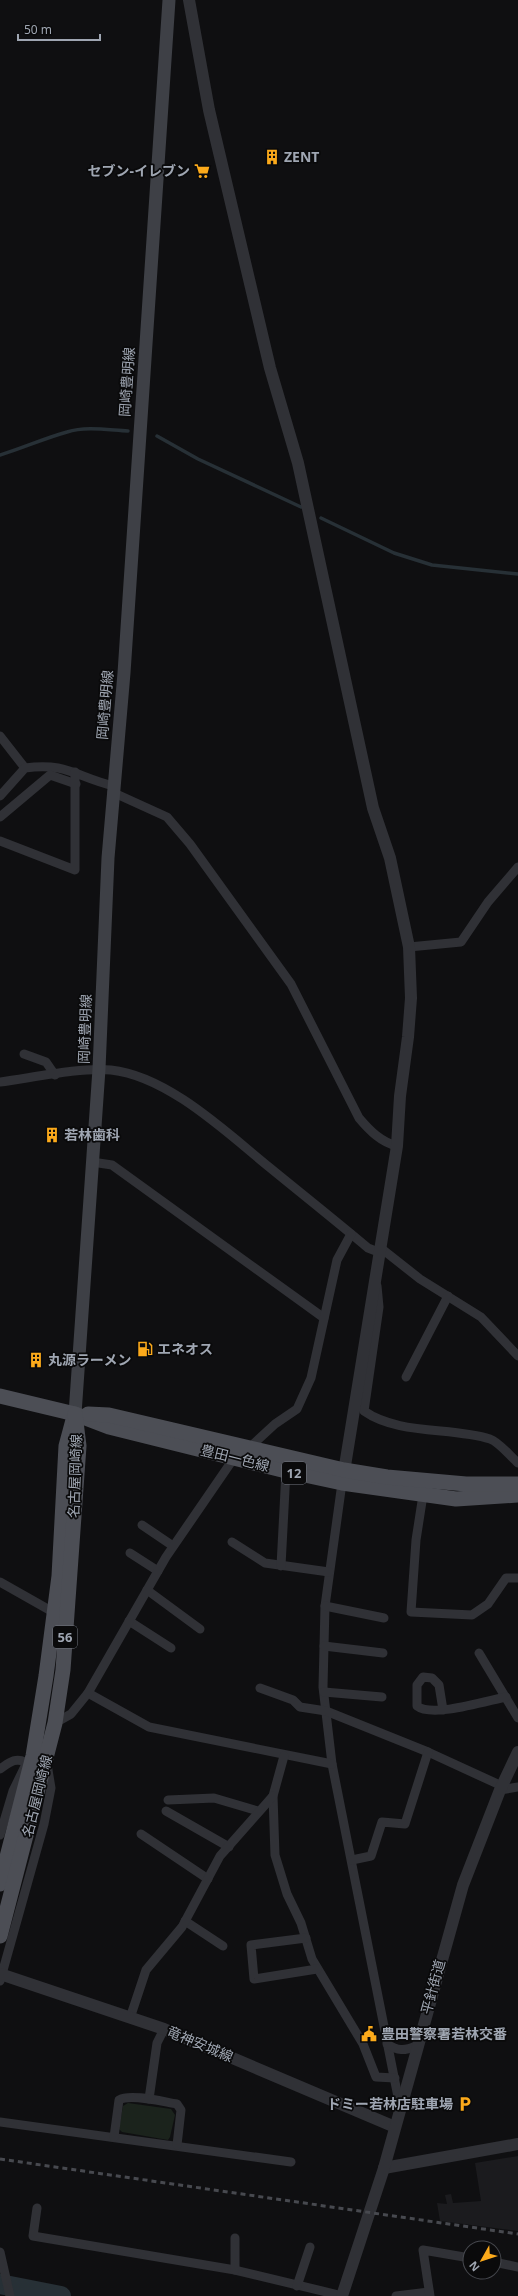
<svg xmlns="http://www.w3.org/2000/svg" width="518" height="2296" font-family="'Noto Sans','Noto Sans JP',sans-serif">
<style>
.built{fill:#1b1b1e}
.green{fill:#1b231c}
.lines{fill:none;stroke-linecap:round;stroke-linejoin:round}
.stream{stroke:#273036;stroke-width:3.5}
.river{stroke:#273036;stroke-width:20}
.minor{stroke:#303136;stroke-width:9}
.tertiary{stroke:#303136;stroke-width:12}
.secondary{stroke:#3e4046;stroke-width:13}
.primary{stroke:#4c4e55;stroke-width:15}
.rail{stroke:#47494f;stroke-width:3;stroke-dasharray:5 4;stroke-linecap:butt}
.labels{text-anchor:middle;stroke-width:3.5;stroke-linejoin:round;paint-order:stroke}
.shield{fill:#0a0a0b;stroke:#727780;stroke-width:1}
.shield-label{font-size:13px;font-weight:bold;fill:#9fa6b2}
.poi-label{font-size:14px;font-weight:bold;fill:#9fa6b2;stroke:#0a0a0b;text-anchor:start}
.street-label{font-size:14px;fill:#9fa6b2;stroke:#0a0a0b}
</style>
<rect width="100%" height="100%" fill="#0f0f11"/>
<path class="built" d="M 518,2156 L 518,2231 L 440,2221 L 437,2203 L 447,2204 L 445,2195 L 451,2194 L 453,2203 L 481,2201 L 475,2163 Z"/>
<path class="green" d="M 128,2103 L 171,2109 L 175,2115 L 170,2137 L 168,2140 L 122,2132 L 119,2129 L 123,2106 Z"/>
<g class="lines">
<g class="stream">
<path d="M 157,436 L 198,459 L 301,507"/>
<path d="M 0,455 C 23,448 45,438 67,432 C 86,426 108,430 128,431"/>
<path d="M 321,518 L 394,553 L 432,565 L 518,574"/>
</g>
<path class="river" d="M 0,2284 L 61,2296"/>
<g class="minor">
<path d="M 0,736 L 25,768"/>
<path d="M 112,792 L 167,817 L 190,844 L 291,984 L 359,1118 C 370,1131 381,1142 397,1146"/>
<path d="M 0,796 L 25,768 C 67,762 76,777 114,786"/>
<path d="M 0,817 L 50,775 L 76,784"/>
<path d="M 0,841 L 75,870 L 75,772"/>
<path d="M 409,947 L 461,942 L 488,902 L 518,867"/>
<path d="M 24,1054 L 46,1062 L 55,1075"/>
<path d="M 0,1082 C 31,1078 81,1067 111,1070 C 168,1076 227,1133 269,1167 C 302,1194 336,1221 368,1248 L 381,1253"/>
<path d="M 92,1162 L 112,1165 L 324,1318"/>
<path d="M 382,1249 L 420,1279 L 481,1317 L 518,1356"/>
<path d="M 377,1286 L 379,1307 L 364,1411 C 398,1435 452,1427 490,1439 C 499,1442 510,1456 518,1463"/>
<path d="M 406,1377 L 448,1296"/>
<path d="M 249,1448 L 275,1424 L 297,1409 L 311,1378 L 337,1260 L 351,1234"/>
<path d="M 342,1483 L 325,1606 L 323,1687 L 332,1764 L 400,2107"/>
<path d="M 423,1495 L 416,1540 L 411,1612 L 472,1615 L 488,1604 L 506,1578 L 518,1578"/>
<path d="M 142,1525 L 173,1546"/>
<path d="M 232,1542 L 265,1563 L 329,1572"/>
<path d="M 130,1553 L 158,1571"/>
<path d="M 281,1566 L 286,1471"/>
<path d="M 0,1582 L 53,1612"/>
<path d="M 147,1590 L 200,1629"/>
<path d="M 325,1606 L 384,1618"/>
<path d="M 129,1621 L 171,1648"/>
<path d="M 324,1646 L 383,1653"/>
<path d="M 479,1653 L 518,1718"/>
<path d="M 260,1688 L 293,1700 L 300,1707 L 326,1711 L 428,1752 L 502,1786"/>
<path d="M 324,1692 L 382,1697"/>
<path d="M 88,1693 L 149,1727 L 332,1764"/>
<path d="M 443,1710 L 439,1685 L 432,1678 L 423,1677 L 417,1685 L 417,1706 C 432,1718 486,1701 506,1697"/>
<path d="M 55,1723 L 71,1714 L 88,1693 L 166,1557 L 234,1458"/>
<path d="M 284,1756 L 273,1796 L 275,1855 L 287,1894 L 301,1923 L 312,1959 L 363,2044 L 376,2077 L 395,2078"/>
<path d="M 0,1769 C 9,1763 15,1757 25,1762"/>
<path d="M 500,1790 L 518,1787"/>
<path d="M 168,1800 L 214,1798 L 258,1811"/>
<path d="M 166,1811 L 229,1847"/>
<path d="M 141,1834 L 208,1879"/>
<path d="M 0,1835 L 13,1791 L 28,1760"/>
<path d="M 352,1860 L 371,1856 L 382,1822 L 405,1824 L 428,1752"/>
<path d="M 185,1921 L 223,1946"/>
<path d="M 306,1938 L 251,1945 L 254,1979 L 317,1969"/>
<path d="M 0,1981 L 44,1824 L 51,1788 L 47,1764"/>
<path d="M 130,2018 L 146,1970 L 182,1927 L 220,1856 L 273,1796"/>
<path d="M 387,2044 C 398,2051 404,2051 416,2046"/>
<path d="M 149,2099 L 157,2043 L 164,2029"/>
<path d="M 0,2122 L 291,2162"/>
<path d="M 114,2137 L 119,2100 C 130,2093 164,2102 177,2104 L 181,2110 L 177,2145"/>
<path d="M 37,2208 L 33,2236 L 235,2270 L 343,2296"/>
<path d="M 0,2252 L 10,2296"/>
<path d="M 494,2262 L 518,2267"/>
<path d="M 235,2270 L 235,2238"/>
<path d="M 297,2286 L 310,2247"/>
<path d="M 396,2296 L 429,2292"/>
<path d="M 430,2296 L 423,2250 L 470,2258"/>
</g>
<g class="tertiary">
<path d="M 189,0 L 209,110 L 270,368 L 298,463 L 373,808 L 390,858 L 409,947 L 411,998 L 408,1037 L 400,1096 L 397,1146 L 343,1478"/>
<path d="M 0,1974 L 164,2029 L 395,2127"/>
<path d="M 384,2168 L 518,2144"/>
<path d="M 342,2296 L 384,2168 L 463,1885 L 500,1790 L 518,1752"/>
</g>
<path class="secondary" d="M 75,1414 L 99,1069 L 108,858 L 124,673 L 169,0"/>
<g class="primary">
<path d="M 0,1396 L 75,1414 L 109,1427 L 286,1471 L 342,1483 L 456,1499 L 518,1495"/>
<path d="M 88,1414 L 109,1415 L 344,1470 L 387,1477 L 466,1484 L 518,1484"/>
<path d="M 0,1884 L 33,1756 L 46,1676 L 59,1576 L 66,1446 L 73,1420"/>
<path d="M 0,1936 L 55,1723 L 63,1670 L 79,1446 L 75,1414"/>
</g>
<path class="rail" d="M 0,2159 L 518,2234"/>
</g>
<defs>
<symbol id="building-bare" viewBox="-9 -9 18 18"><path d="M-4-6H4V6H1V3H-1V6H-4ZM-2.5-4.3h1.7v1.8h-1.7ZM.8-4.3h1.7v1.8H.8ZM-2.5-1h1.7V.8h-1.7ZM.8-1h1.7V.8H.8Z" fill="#fcaa1b" stroke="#0a0a0b" stroke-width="2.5" paint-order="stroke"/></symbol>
<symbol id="supermarket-bare" viewBox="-9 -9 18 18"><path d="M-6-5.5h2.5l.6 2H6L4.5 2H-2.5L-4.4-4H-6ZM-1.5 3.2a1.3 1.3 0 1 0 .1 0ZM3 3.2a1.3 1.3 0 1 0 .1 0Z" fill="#fcaa1b" stroke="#0a0a0b" stroke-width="2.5" paint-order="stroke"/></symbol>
<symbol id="fuel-bare" viewBox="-9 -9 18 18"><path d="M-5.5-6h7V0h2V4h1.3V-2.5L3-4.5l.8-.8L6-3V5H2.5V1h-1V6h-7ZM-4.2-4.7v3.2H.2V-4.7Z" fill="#fcaa1b" stroke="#0a0a0b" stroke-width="2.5" paint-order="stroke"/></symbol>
<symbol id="civic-bare" viewBox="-9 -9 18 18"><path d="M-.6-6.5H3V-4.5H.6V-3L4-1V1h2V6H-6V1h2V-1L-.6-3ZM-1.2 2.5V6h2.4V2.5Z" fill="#fcaa1b" stroke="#0a0a0b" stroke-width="2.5" paint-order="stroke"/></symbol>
<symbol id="parking-bare" viewBox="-9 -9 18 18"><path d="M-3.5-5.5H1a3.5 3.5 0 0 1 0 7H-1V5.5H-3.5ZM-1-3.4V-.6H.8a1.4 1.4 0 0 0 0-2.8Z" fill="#fcaa1b" stroke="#0a0a0b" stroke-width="2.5" paint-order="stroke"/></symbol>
</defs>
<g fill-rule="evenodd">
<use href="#building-bare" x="261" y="146" width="22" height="22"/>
<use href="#supermarket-bare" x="191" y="160" width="22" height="22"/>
<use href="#building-bare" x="41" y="1124" width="22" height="22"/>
<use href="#fuel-bare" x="134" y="1338" width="22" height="22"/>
<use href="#building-bare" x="25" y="1349" width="22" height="22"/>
<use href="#civic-bare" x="358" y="2023" width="22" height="22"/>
<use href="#parking-bare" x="454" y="2093" width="22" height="22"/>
</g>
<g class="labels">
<g class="shield">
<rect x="282" y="1462" width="24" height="22" rx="3"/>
<rect x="53" y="1626" width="24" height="22" rx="3"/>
</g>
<g class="shield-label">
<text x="294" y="1478">12</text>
<text x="65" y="1642">56</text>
</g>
<g class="poi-label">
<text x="284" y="162">ZENT</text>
<text x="190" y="176" text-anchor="end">セブン-イレブン</text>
<text x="64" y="1140">若林歯科</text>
<text x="157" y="1354">エネオス</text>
<text x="48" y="1365">丸源ラーメン</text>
<text x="381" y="2039">豊田警察署若林交番</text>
<text x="453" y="2109" text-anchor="end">ドミー若林店駐車場</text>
</g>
<g class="street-label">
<text transform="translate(127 382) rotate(-86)" y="5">岡崎豊明線</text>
<text transform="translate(105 705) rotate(-85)" y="5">岡崎豊明線</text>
<text transform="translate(85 1029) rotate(-88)" y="5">岡崎豊明線</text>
<text transform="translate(235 1458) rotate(14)" y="5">豊田一色線</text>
<text transform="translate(75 1476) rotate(-88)" y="5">名古屋岡崎線</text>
<text transform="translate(37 1796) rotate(-76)" y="5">名古屋岡崎線</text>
<text transform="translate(433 1987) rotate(-75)" y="5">平針街道</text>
<text transform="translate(200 2044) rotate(23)" y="5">竜神安城線</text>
</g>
</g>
<g transform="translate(482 2260) rotate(231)"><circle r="19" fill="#0a0a0b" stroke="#46484e"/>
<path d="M0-3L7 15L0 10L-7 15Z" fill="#fcaa1b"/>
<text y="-6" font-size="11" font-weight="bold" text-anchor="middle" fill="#9fa6b2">N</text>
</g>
<path d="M18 34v6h82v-6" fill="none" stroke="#9fa6b2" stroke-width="2"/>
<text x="24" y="34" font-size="12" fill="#9fa6b2" stroke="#0a0a0b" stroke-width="3" paint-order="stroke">50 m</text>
</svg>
